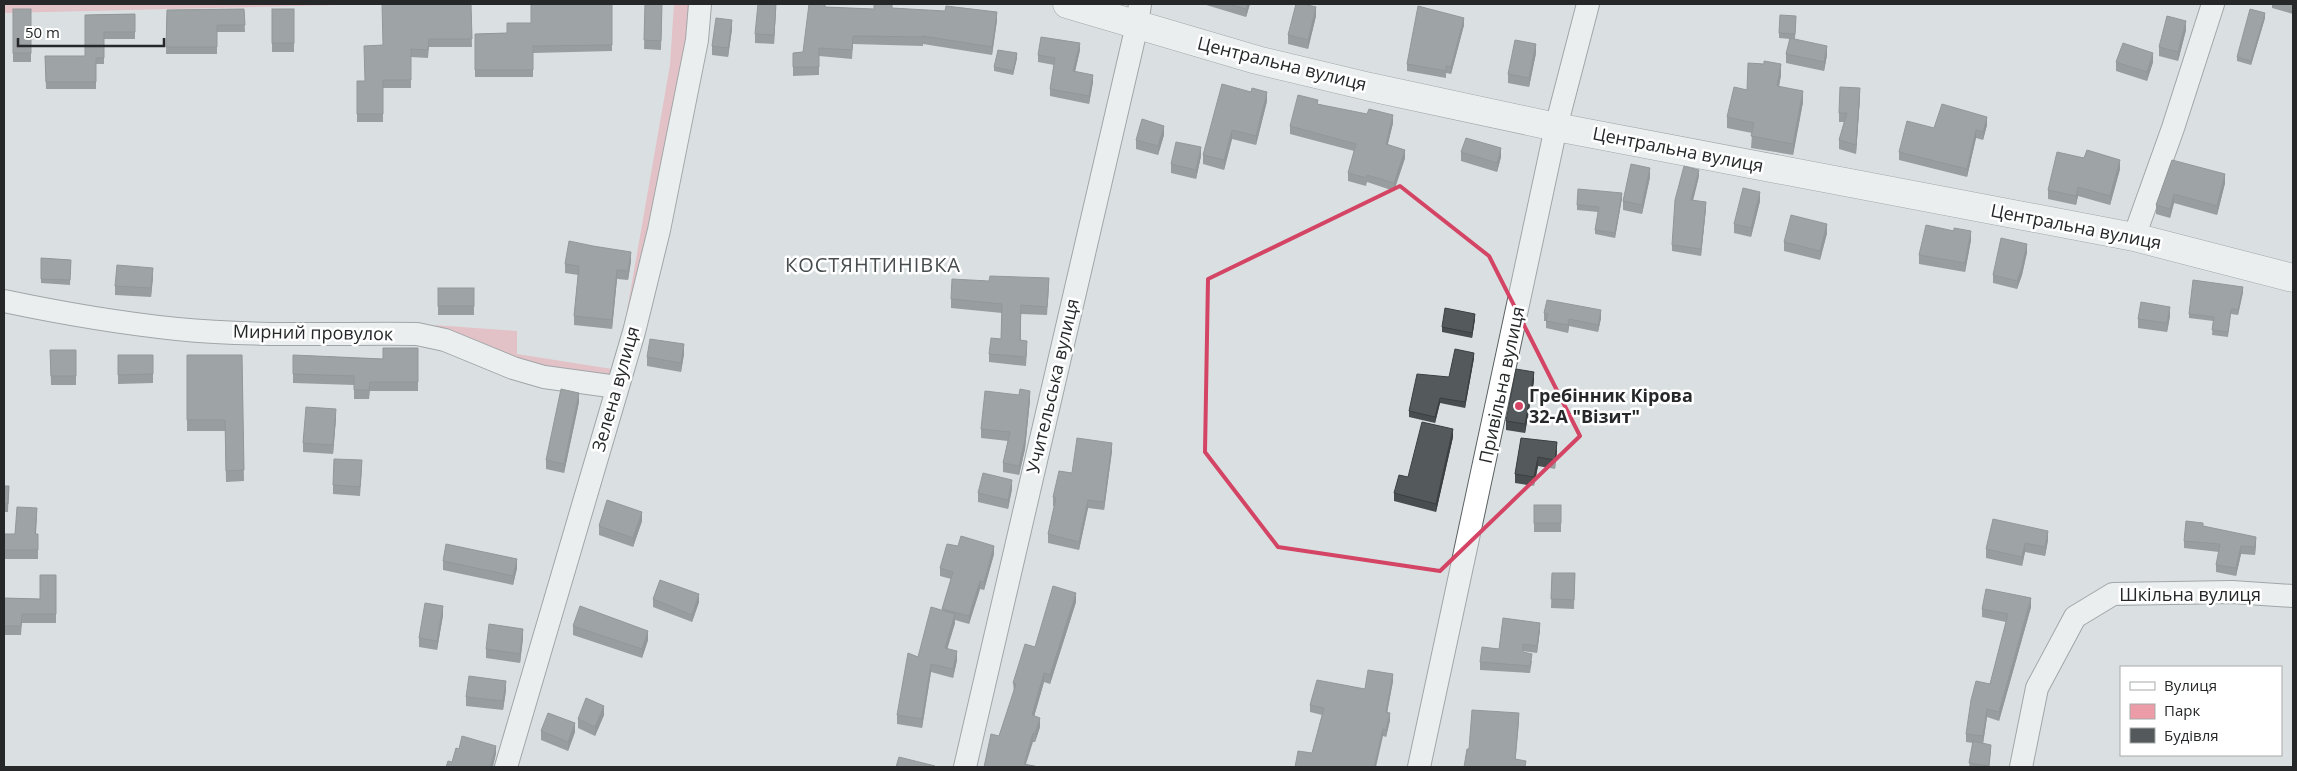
<svg xmlns="http://www.w3.org/2000/svg" width="2297" height="771" font-family="'Open Sans',sans-serif">
<style>
.green{fill:#ec9ca6}
.lines{fill:none;stroke-linecap:round;stroke-linejoin:round}
.street-casing{stroke:#5a6062;stroke-width:24}
.secondary-casing{stroke:#5a6062;stroke-width:29}
.street{stroke:#fff;stroke-width:22}
.secondary{stroke:#fff;stroke-width:28}
.wall{fill:#484d4f}
.shaded-wall{fill:#3b3f40}
.building{fill:#545a5c;stroke:#3b3f40}
.marked{fill:none;stroke:#d44464;stroke-width:4;stroke-linejoin:round}
.poi-dot{fill:#d44464;stroke:#fff;stroke-width:2}
.labels{text-anchor:middle;stroke-width:5;stroke-linejoin:round;paint-order:stroke}
.street-label{font-size:18px;fill:#252728;stroke:#fff}
.poi-label{font-size:18px;font-weight:bold;fill:#252728;stroke:#fff;text-anchor:start}
.quarter-label{font-size:20px;letter-spacing:1px;fill:#474d4f;stroke:#fff}
</style>
<rect width="100%" height="100%" fill="#dae0e2"/>
<g class="green">
<path d="M 4,4 L 379,4 L 4,13 Z"/>
<path d="M 674,4 L 691,4 L 692,19 L 644,254 L 615,373 L 603,379 L 537,368 L 472,339 L 434,325 L 517,331 L 517,354 L 612,369 L 625,322 L 670,65 Z"/>
</g>
<g class="lines">
<defs>
<g id="street">
<path d="M 2134,237 L 2173,128 L 2213,4"/>
<path d="M 4,301 C 61,313 119,323 177,329 C 257,337 338,333 417,334 L 445,340 L 513,368 L 544,377 L 617,387"/>
<path d="M 506,767 L 634,332 L 659,230 L 697,40 L 700,4"/>
<path d="M 965,767 L 1137,25 L 1140,4"/>
<path d="M 1419,767 L 1556,127 L 1588,4"/>
<path d="M 2021,767 L 2037,688 L 2075,617 L 2113,594 L 2232,592 L 2293,596"/>
</g>
<path id="secondary" d="M 1067,4 L 1257,60 L 1370,87 L 1556,127 L 2134,237 L 2293,278"/>
</defs>
<use href="#street" class="street-casing"/>
<use href="#secondary" class="secondary-casing"/>
<use href="#street" class="street"/>
<use href="#secondary" class="secondary"/>
</g>
<g class="wall">
<path d="M 471,4 L 472,47 L 429,47 L 428,58 L 411,57 L 411,88 L 383,88 L 383,122 L 357,122 L 357,81 L 365,81 L 383,45 Z"/>
<path d="M 612,4 L 612,51 L 533,53 L 533,77 L 475,77 L 475,34 L 507,33 L 531,23 Z"/>
<path d="M 645,4 L 662,4 L 661,50 L 644,49 Z"/>
<path d="M 1203,4 L 1250,4 L 1246,17 Z"/>
<path d="M 2272,4 L 2293,4 L 2293,14 L 2272,8 Z"/>
<path d="M 825,7 L 874,9 L 892,8 L 997,20 L 992,55 L 923,44 L 923,46 L 853,44 L 852,59 L 819,56 L 819,75 L 793,76 L 793,53 L 803,52 Z"/>
<path d="M 776,8 L 774,44 L 755,43 L 755,34 Z"/>
<rect x="13" y="9" width="18" height="53"/>
<path d="M 244,9 L 245,32 L 217,32 L 217,54 L 166,54 L 167,10 Z"/>
<rect x="272" y="9" width="22" height="43"/>
<path d="M 135,14 L 135,39 L 104,39 L 104,64 L 96,64 L 96,89 L 46,89 L 45,56 L 85,56 L 85,15 Z"/>
<path d="M 1316,16 L 1308,49 L 1288,44 L 1288,35 Z"/>
<path d="M 2265,18 L 2251,65 L 2237,61 L 2237,57 Z"/>
<path d="M 1796,20 L 1795,39 L 1790,39 L 1827,55 L 1824,71 L 1786,63 L 1786,54 L 1790,39 L 1779,38 L 1779,33 Z"/>
<path d="M 1464,25 L 1451,74 L 1446,73 L 1446,78 L 1407,71 L 1407,64 Z"/>
<path d="M 732,29 L 728,57 L 712,55 L 712,46 Z"/>
<path d="M 2186,30 L 2178,61 L 2159,56 L 2159,47 Z"/>
<path d="M 1080,50 L 1075,72 L 1093,82 L 1089,104 L 1050,96 L 1050,89 L 1054,65 L 1038,62 L 1038,55 Z"/>
<path d="M 1536,53 L 1529,87 L 1508,83 L 1508,74 Z"/>
<path d="M 1017,58 L 1013,75 L 994,71 L 994,67 Z"/>
<path d="M 2116,62 L 2153,62 L 2147,81 L 2116,71 Z"/>
<path d="M 1781,75 L 1779,86 L 1803,102 L 1793,155 L 1751,148 L 1752,133 L 1727,128 L 1727,117 L 1747,90 Z"/>
<path d="M 1860,97 L 1856,154 L 1839,149 L 1839,140 L 1844,122 L 1839,122 L 1839,113 Z"/>
<path d="M 1267,101 L 1256,145 L 1232,139 L 1224,170 L 1203,164 L 1203,155 Z"/>
<path d="M 1318,104 L 1393,123 L 1388,144 L 1405,158 L 1394,191 L 1367,182 L 1366,186 L 1348,181 L 1348,173 L 1354,151 L 1290,134 L 1290,126 Z"/>
<path d="M 1987,125 L 1983,140 L 1976,138 L 1967,177 L 1899,160 L 1899,152 L 1934,128 Z"/>
<path d="M 1164,135 L 1158,155 L 1136,149 L 1136,140 Z"/>
<path d="M 1461,152 L 1501,157 L 1497,172 L 1461,161 Z"/>
<path d="M 1201,156 L 1196,179 L 1171,173 L 1171,164 Z"/>
<path d="M 2172,160 L 2225,183 L 2217,215 L 2174,203 L 2170,218 L 2156,214 L 2156,205 Z"/>
<path d="M 2120,169 L 2110,205 L 2078,196 L 2076,205 L 2048,199 L 2048,190 Z"/>
<path d="M 1699,176 L 1693,201 L 1706,208 L 1701,256 L 1672,251 L 1672,245 Z"/>
<path d="M 1650,177 L 1642,214 L 1623,210 L 1623,201 Z"/>
<path d="M 1622,198 L 1615,238 L 1595,234 L 1595,230 L 1598,212 L 1577,210 L 1577,205 Z"/>
<path d="M 1760,201 L 1751,237 L 1734,233 L 1734,224 Z"/>
<path d="M 1827,233 L 1820,260 L 1784,251 L 1784,242 Z"/>
<path d="M 1971,240 L 1965,272 L 1919,264 L 1919,255 Z"/>
<path d="M 2027,252 L 2022,275 L 2017,289 L 1993,283 L 1993,275 Z"/>
<path d="M 41,258 L 71,260 L 70,285 L 41,283 Z"/>
<path d="M 631,261 L 628,280 L 617,279 L 612,329 L 574,325 L 574,316 L 578,275 L 565,273 L 565,264 Z"/>
<path d="M 153,277 L 151,297 L 115,295 L 115,286 Z"/>
<path d="M 1049,287 L 1047,315 L 1021,314 L 1021,340 L 1027,350 L 1026,366 L 989,362 L 989,354 L 1001,339 L 1002,313 L 951,308 L 951,299 Z"/>
<rect x="438" y="288" width="36" height="27"/>
<path d="M 2243,292 L 2238,315 L 2231,314 L 2228,337 L 2212,335 L 2213,321 L 2189,318 L 2189,314 Z"/>
<path d="M 1544,313 L 1601,318 L 1598,332 L 1569,326 L 1568,333 L 1546,328 L 1546,321 L 1544,321 Z"/>
<path d="M 2170,316 L 2167,332 L 2138,328 L 2138,319 Z"/>
<path d="M 1475,319 L 1472,338 L 1442,332 L 1442,327 Z"/>
<path d="M 418,348 L 418,391 L 370,391 L 369,399 L 354,399 L 354,385 L 293,383 L 293,355 L 383,359 Z"/>
<path d="M 50,350 L 76,350 L 76,385 L 51,385 Z"/>
<path d="M 684,354 L 681,372 L 647,366 L 647,357 Z"/>
<path d="M 118,355 L 153,355 L 153,383 L 118,384 Z"/>
<path d="M 187,355 L 242,355 L 244,481 L 226,482 L 225,431 L 187,431 Z"/>
<path d="M 1474,358 L 1465,408 L 1440,403 L 1435,423 L 1409,417 L 1409,411 L 1449,377 Z"/>
<path d="M 1534,381 L 1525,433 L 1506,430 L 1506,421 Z"/>
<path d="M 1030,400 L 1025,449 L 1019,475 L 1003,472 L 1003,463 L 1008,441 L 981,438 L 981,429 Z"/>
<path d="M 579,402 L 564,473 L 546,469 L 546,460 Z"/>
<path d="M 336,418 L 333,454 L 303,452 L 303,443 Z"/>
<path d="M 1453,437 L 1436,512 L 1394,501 L 1394,493 L 1408,477 Z"/>
<path d="M 1521,438 L 1557,451 L 1555,469 L 1538,466 L 1534,486 L 1515,483 L 1515,474 Z"/>
<path d="M 1112,451 L 1104,510 L 1088,508 L 1079,550 L 1048,543 L 1048,534 L 1054,506 L 1053,506 L 1053,497 L 1072,473 Z"/>
<path d="M 362,469 L 360,496 L 333,494 L 333,485 Z"/>
<path d="M 4,486 L 9,486 L 8,512 L 4,512 Z"/>
<path d="M 1012,489 L 1008,509 L 978,502 L 978,493 Z"/>
<rect x="1534" y="505" width="27" height="27"/>
<path d="M 37,517 L 36,534 L 38,534 L 38,559 L 4,559 L 4,534 L 15,534 Z"/>
<path d="M 642,521 L 633,547 L 599,535 L 599,526 Z"/>
<path d="M 2203,526 L 2256,544 L 2255,555 L 2241,554 L 2236,576 L 2216,572 L 2216,565 L 2219,552 L 2184,548 L 2184,541 Z"/>
<path d="M 2048,540 L 2045,556 L 2025,552 L 2022,566 L 1986,558 L 1986,549 Z"/>
<path d="M 994,554 L 984,590 L 980,589 L 969,624 L 955,620 L 955,623 L 947,648 L 957,660 L 953,678 L 931,672 L 922,728 L 897,724 L 897,715 L 918,657 L 942,611 L 951,579 L 940,576 L 940,568 Z"/>
<path d="M 443,561 L 517,568 L 513,585 L 443,570 Z"/>
<path d="M 1552,573 L 1575,573 L 1574,609 L 1551,608 Z"/>
<path d="M 56,575 L 56,623 L 22,623 L 21,635 L 4,635 L 4,598 L 40,599 Z"/>
<path d="M 653,599 L 699,602 L 692,622 L 653,607 Z"/>
<path d="M 1076,602 L 1050,684 L 1044,682 L 1034,716 L 1040,727 L 1035,742 L 1033,742 L 984,767 L 999,736 L 1014,692 L 1013,683 L 1035,647 Z"/>
<path d="M 2031,607 L 1999,721 L 1987,717 L 1983,743 L 1991,749 L 1989,767 L 1969,767 L 1973,743 L 1966,742 L 1966,734 L 1990,684 L 2006,622 L 1982,617 L 1982,609 Z"/>
<path d="M 443,615 L 437,650 L 419,647 L 419,638 Z"/>
<path d="M 573,626 L 648,640 L 642,658 L 573,635 Z"/>
<path d="M 1540,630 L 1537,653 L 1523,651 L 1523,652 L 1532,661 L 1530,673 L 1480,670 L 1480,662 L 1499,649 Z"/>
<path d="M 523,638 L 520,663 L 486,658 L 486,649 Z"/>
<path d="M 1393,681 L 1387,712 L 1390,720 L 1386,737 L 1383,736 L 1312,753 L 1322,715 L 1310,712 L 1310,705 Z"/>
<path d="M 506,690 L 503,710 L 466,706 L 466,697 Z"/>
<path d="M 604,715 L 595,736 L 578,728 L 578,719 Z"/>
<path d="M 541,731 L 575,732 L 568,751 L 541,740 Z"/>
</g>
<g class="shaded-wall">
<path d="M 776,4 L 776,8 L 774,44 L 774,35 Z"/>
<path d="M 1248,4 L 1250,4 L 1246,17 L 1246,9 Z"/>
<path d="M 1316,7 L 1316,16 L 1308,49 L 1308,40 Z"/>
<path d="M 997,12 L 997,20 L 992,55 L 992,47 Z"/>
<path d="M 2265,13 L 2265,18 L 2251,65 L 2251,61 Z"/>
<path d="M 1464,18 L 1464,25 L 1451,74 L 1451,67 Z"/>
<path d="M 732,20 L 732,29 L 728,57 L 728,48 Z"/>
<path d="M 2186,21 L 2186,30 L 2178,61 L 2178,52 Z"/>
<path d="M 1080,43 L 1080,50 L 1073,79 L 1073,71 Z"/>
<path d="M 1536,44 L 1536,53 L 1529,87 L 1529,78 Z"/>
<path d="M 1827,46 L 1827,55 L 1824,71 L 1824,62 Z"/>
<path d="M 1017,53 L 1017,58 L 1013,75 L 1013,71 Z"/>
<path d="M 2153,53 L 2153,62 L 2147,81 L 2147,72 Z"/>
<path d="M 1781,64 L 1781,75 L 1777,97 L 1777,86 Z"/>
<path d="M 1093,75 L 1093,82 L 1089,104 L 1089,96 Z"/>
<path d="M 1860,88 L 1860,97 L 1856,154 L 1856,145 Z"/>
<path d="M 1803,91 L 1803,102 L 1793,155 L 1793,144 Z"/>
<path d="M 1267,92 L 1267,101 L 1256,145 L 1256,136 Z"/>
<path d="M 1393,115 L 1393,123 L 1386,151 L 1386,144 Z"/>
<path d="M 1987,117 L 1987,125 L 1983,140 L 1983,132 Z"/>
<path d="M 1164,126 L 1164,135 L 1158,155 L 1158,146 Z"/>
<path d="M 1232,130 L 1232,139 L 1224,170 L 1224,160 Z"/>
<path d="M 1976,130 L 1976,138 L 1967,177 L 1967,169 Z"/>
<path d="M 1201,147 L 1201,156 L 1196,179 L 1196,170 Z"/>
<path d="M 1501,148 L 1501,157 L 1497,172 L 1497,163 Z"/>
<path d="M 1405,150 L 1405,158 L 1394,191 L 1394,183 Z"/>
<path d="M 2120,160 L 2120,169 L 2110,205 L 2110,196 Z"/>
<path d="M 1650,168 L 1650,177 L 1642,214 L 1642,205 Z"/>
<path d="M 1699,170 L 1699,176 L 1691,207 L 1691,200 Z"/>
<path d="M 2225,174 L 2225,183 L 2217,215 L 2217,206 Z"/>
<path d="M 2078,187 L 2078,196 L 2076,205 L 2076,196 Z"/>
<path d="M 1760,192 L 1760,201 L 1751,237 L 1751,228 Z"/>
<path d="M 1622,193 L 1622,198 L 1615,238 L 1615,233 Z"/>
<path d="M 2174,194 L 2174,203 L 2170,218 L 2170,209 Z"/>
<path d="M 1706,202 L 1706,208 L 1701,256 L 1701,249 Z"/>
<path d="M 1827,224 L 1827,233 L 1820,260 L 1820,251 Z"/>
<path d="M 1971,231 L 1971,240 L 1965,272 L 1965,263 Z"/>
<path d="M 2027,244 L 2027,252 L 2022,275 L 2017,289 L 2017,281 Z"/>
<path d="M 631,252 L 631,261 L 628,280 L 628,271 Z"/>
<path d="M 153,268 L 153,277 L 151,297 L 151,288 Z"/>
<path d="M 617,270 L 617,279 L 612,329 L 612,320 Z"/>
<path d="M 2243,287 L 2243,292 L 2238,315 L 2238,310 Z"/>
<path d="M 2170,307 L 2170,316 L 2167,332 L 2167,323 Z"/>
<path d="M 1601,310 L 1601,318 L 1598,332 L 1598,325 Z"/>
<path d="M 1475,314 L 1475,319 L 1472,338 L 1472,333 Z"/>
<path d="M 1569,319 L 1569,326 L 1568,333 L 1568,325 Z"/>
<path d="M 684,344 L 684,354 L 681,372 L 681,363 Z"/>
<path d="M 1474,353 L 1474,358 L 1465,408 L 1465,402 Z"/>
<path d="M 1534,372 L 1534,381 L 1525,433 L 1525,424 Z"/>
<path d="M 1030,391 L 1030,400 L 1025,449 L 1019,475 L 1019,466 Z"/>
<path d="M 579,393 L 579,402 L 564,473 L 564,464 Z"/>
<path d="M 1440,398 L 1440,403 L 1435,423 L 1435,417 Z"/>
<path d="M 336,409 L 336,418 L 333,454 L 333,445 Z"/>
<path d="M 1453,429 L 1453,437 L 1436,512 L 1436,504 Z"/>
<path d="M 1557,442 L 1557,451 L 1555,469 L 1555,460 Z"/>
<path d="M 1112,443 L 1112,451 L 1104,510 L 1104,502 Z"/>
<path d="M 1538,457 L 1538,466 L 1534,486 L 1534,477 Z"/>
<path d="M 1012,480 L 1012,489 L 1008,509 L 1008,500 Z"/>
<path d="M 1088,500 L 1088,508 L 1079,550 L 1079,542 Z"/>
<path d="M 642,512 L 642,521 L 633,547 L 633,538 Z"/>
<path d="M 2048,531 L 2048,540 L 2045,556 L 2045,547 Z"/>
<path d="M 2256,537 L 2256,544 L 2255,555 L 2255,547 Z"/>
<path d="M 2025,543 L 2025,552 L 2022,566 L 2022,557 Z"/>
<path d="M 994,546 L 994,554 L 984,590 L 984,582 Z"/>
<path d="M 2241,546 L 2241,554 L 2236,576 L 2236,568 Z"/>
<path d="M 517,559 L 517,568 L 513,585 L 513,576 Z"/>
<path d="M 980,581 L 980,589 L 969,624 L 969,616 Z"/>
<path d="M 1076,593 L 1076,602 L 1050,684 L 1050,675 Z"/>
<path d="M 699,594 L 699,602 L 692,622 L 692,615 Z"/>
<path d="M 2031,598 L 2031,607 L 1999,721 L 1999,712 Z"/>
<path d="M 443,606 L 443,615 L 437,650 L 437,641 Z"/>
<path d="M 955,614 L 955,623 L 945,657 L 945,648 Z"/>
<path d="M 1540,623 L 1540,630 L 1537,653 L 1537,646 Z"/>
<path d="M 523,629 L 523,638 L 520,663 L 520,654 Z"/>
<path d="M 648,631 L 648,640 L 642,658 L 642,649 Z"/>
<path d="M 957,651 L 957,660 L 953,678 L 953,669 Z"/>
<path d="M 931,664 L 931,672 L 922,728 L 922,719 Z"/>
<path d="M 1044,673 L 1044,682 L 1032,724 L 1032,715 Z"/>
<path d="M 1393,674 L 1393,681 L 1386,719 L 1386,712 Z"/>
<path d="M 506,681 L 506,690 L 503,710 L 503,701 Z"/>
<path d="M 604,706 L 604,715 L 595,736 L 595,727 Z"/>
<path d="M 1987,709 L 1987,717 L 1983,744 L 1983,736 Z"/>
<path d="M 1390,713 L 1390,720 L 1386,737 L 1386,730 Z"/>
<path d="M 1519,713 L 1519,722 L 1515,767 L 1515,759 Z"/>
<path d="M 1040,718 L 1040,727 L 1035,742 L 1035,734 Z"/>
<path d="M 575,723 L 575,732 L 568,751 L 568,742 Z"/>
<path d="M 1383,729 L 1383,736 L 1376,767 L 1374,767 Z"/>
<path d="M 1033,733 L 1033,742 L 1025,767 L 1024,764 Z"/>
<path d="M 496,746 L 496,754 L 493,767 L 490,767 Z"/>
</g>
<g class="building">
<path d="M 382,4 L 471,4 L 472,39 L 429,39 L 428,50 L 411,49 L 411,80 L 383,80 L 383,114 L 357,114 L 357,81 L 365,81 L 364,46 L 383,45 Z"/>
<path d="M 531,4 L 612,4 L 612,45 L 533,46 L 533,70 L 475,70 L 475,34 L 507,33 L 507,23 L 531,23 Z"/>
<path d="M 645,4 L 662,4 L 661,41 L 644,40 Z"/>
<path d="M 758,4 L 776,4 L 774,35 L 755,34 Z"/>
<path d="M 809,4 L 825,4 L 825,7 L 874,9 L 874,4 L 892,4 L 892,8 L 945,11 L 946,6 L 997,12 L 992,47 L 923,36 L 923,37 L 853,36 L 852,50 L 819,48 L 819,67 L 793,67 L 793,53 L 803,52 Z"/>
<path d="M 1228,4 L 1248,4 L 1246,9 Z"/>
<path d="M 1296,4 L 1303,4 L 1316,7 L 1308,40 L 1288,35 Z"/>
<path d="M 1418,6 L 1464,18 L 1451,67 L 1446,66 L 1446,71 L 1407,64 Z"/>
<rect x="13" y="9" width="18" height="44"/>
<path d="M 244,9 L 245,25 L 217,25 L 217,47 L 166,47 L 167,10 Z"/>
<rect x="272" y="9" width="22" height="34"/>
<path d="M 2250,9 L 2265,13 L 2251,61 L 2237,57 Z"/>
<path d="M 135,14 L 135,32 L 104,32 L 104,58 L 96,58 L 96,82 L 46,82 L 45,56 L 85,56 L 85,15 Z"/>
<path d="M 1780,15 L 1796,16 L 1795,34 L 1779,33 Z"/>
<path d="M 2167,16 L 2186,21 L 2178,52 L 2159,47 Z"/>
<path d="M 716,18 L 732,20 L 728,48 L 712,46 Z"/>
<path d="M 1041,37 L 1080,43 L 1073,71 L 1093,75 L 1089,96 L 1050,89 L 1055,58 L 1038,55 Z"/>
<path d="M 1790,38 L 1827,46 L 1824,62 L 1786,54 Z"/>
<path d="M 1515,40 L 1536,44 L 1529,78 L 1508,74 Z"/>
<path d="M 2123,43 L 2153,53 L 2147,72 L 2116,62 Z"/>
<path d="M 998,50 L 1017,53 L 1013,71 L 994,67 Z"/>
<path d="M 1764,61 L 1781,64 L 1777,86 L 1803,91 L 1793,144 L 1751,136 L 1754,123 L 1727,117 L 1734,87 L 1747,90 L 1748,63 L 1764,64 Z"/>
<path d="M 1222,84 L 1251,92 L 1252,88 L 1267,92 L 1256,136 L 1232,130 L 1224,160 L 1203,155 Z"/>
<path d="M 1840,87 L 1860,88 L 1856,145 L 1839,140 L 1847,113 L 1839,113 Z"/>
<path d="M 1298,95 L 1318,100 L 1317,104 L 1367,114 L 1369,109 L 1393,115 L 1386,144 L 1405,150 L 1394,183 L 1367,175 L 1366,178 L 1348,173 L 1356,144 L 1290,126 Z"/>
<path d="M 1942,104 L 1987,117 L 1983,132 L 1976,130 L 1967,169 L 1899,152 L 1907,121 L 1934,128 Z"/>
<path d="M 1142,119 L 1164,126 L 1158,146 L 1136,140 Z"/>
<path d="M 1466,138 L 1501,148 L 1497,163 L 1461,152 Z"/>
<path d="M 1176,142 L 1201,147 L 1196,170 L 1171,164 Z"/>
<path d="M 2087,150 L 2120,160 L 2110,196 L 2078,187 L 2076,196 L 2048,190 L 2057,152 L 2084,158 Z"/>
<path d="M 2172,160 L 2225,174 L 2217,206 L 2174,194 L 2170,209 L 2156,205 Z"/>
<path d="M 1631,164 L 1650,168 L 1642,205 L 1623,201 Z"/>
<path d="M 1684,166 L 1699,170 L 1691,200 L 1706,202 L 1701,249 L 1672,245 L 1675,200 Z"/>
<path d="M 1743,188 L 1760,192 L 1751,228 L 1734,224 Z"/>
<path d="M 1578,189 L 1622,193 L 1615,233 L 1595,230 L 1599,207 L 1577,205 Z"/>
<path d="M 1791,215 L 1827,224 L 1820,251 L 1784,242 Z"/>
<path d="M 1926,225 L 1954,231 L 1954,228 L 1971,231 L 1965,263 L 1919,255 Z"/>
<path d="M 2001,238 L 2027,244 L 2022,267 L 2017,281 L 1993,275 Z"/>
<path d="M 569,241 L 593,246 L 631,252 L 628,271 L 617,270 L 612,320 L 574,316 L 579,266 L 565,264 Z"/>
<path d="M 41,258 L 71,260 L 70,280 L 41,279 Z"/>
<path d="M 117,265 L 153,268 L 151,288 L 115,286 Z"/>
<path d="M 990,276 L 1049,278 L 1047,307 L 1021,305 L 1020,340 L 1027,341 L 1026,357 L 989,354 L 991,338 L 1001,339 L 1002,304 L 951,299 L 952,279 L 989,281 Z"/>
<path d="M 2193,280 L 2243,287 L 2238,310 L 2231,309 L 2228,332 L 2212,330 L 2214,317 L 2189,314 Z"/>
<rect x="438" y="288" width="36" height="18"/>
<path d="M 1547,300 L 1601,310 L 1598,325 L 1569,319 L 1568,325 L 1546,321 L 1548,314 L 1544,313 Z"/>
<path d="M 2141,302 L 2170,307 L 2167,323 L 2138,319 Z"/>
<path d="M 1445,308 L 1475,314 L 1472,333 L 1442,327 Z"/>
<path d="M 650,339 L 684,344 L 681,363 L 647,357 Z"/>
<path d="M 383,348 L 418,348 L 418,382 L 370,382 L 369,390 L 354,390 L 354,376 L 293,374 L 293,355 L 383,359 Z"/>
<path d="M 1455,349 L 1474,353 L 1465,402 L 1440,398 L 1435,417 L 1409,411 L 1417,374 L 1449,377 Z"/>
<path d="M 50,350 L 76,350 L 76,376 L 51,376 Z"/>
<path d="M 118,355 L 153,355 L 153,374 L 118,375 Z"/>
<path d="M 187,355 L 242,355 L 244,470 L 226,471 L 225,420 L 187,420 Z"/>
<path d="M 1516,369 L 1534,372 L 1525,424 L 1506,421 Z"/>
<path d="M 561,389 L 579,393 L 564,464 L 546,460 Z"/>
<path d="M 1020,389 L 1030,391 L 1025,440 L 1019,466 L 1003,463 L 1010,432 L 981,429 L 985,391 L 1019,395 Z"/>
<path d="M 306,407 L 336,409 L 333,445 L 303,443 Z"/>
<path d="M 1422,422 L 1453,429 L 1436,504 L 1394,493 L 1399,475 L 1408,477 Z"/>
<path d="M 1077,438 L 1112,443 L 1104,502 L 1088,500 L 1079,542 L 1048,534 L 1056,498 L 1053,497 L 1059,471 L 1072,473 Z"/>
<path d="M 1521,438 L 1557,442 L 1555,460 L 1538,457 L 1534,477 L 1515,474 Z"/>
<path d="M 334,459 L 362,460 L 360,487 L 333,485 Z"/>
<path d="M 983,473 L 1012,480 L 1008,500 L 978,493 Z"/>
<path d="M 4,486 L 9,486 L 8,504 L 4,504 Z"/>
<path d="M 607,500 L 642,512 L 633,538 L 599,526 Z"/>
<rect x="1534" y="505" width="27" height="18"/>
<path d="M 17,507 L 37,508 L 35,534 L 38,534 L 38,550 L 4,550 L 4,534 L 15,534 Z"/>
<path d="M 1993,519 L 2048,531 L 2045,547 L 2025,543 L 2022,557 L 1986,549 Z"/>
<path d="M 2186,521 L 2203,523 L 2203,526 L 2256,537 L 2255,547 L 2241,546 L 2236,568 L 2216,565 L 2220,544 L 2184,541 Z"/>
<path d="M 961,536 L 994,546 L 984,582 L 980,581 L 969,616 L 942,609 L 953,572 L 940,568 L 947,544 L 958,546 Z"/>
<path d="M 446,544 L 517,559 L 513,576 L 443,561 Z"/>
<path d="M 1552,573 L 1575,573 L 1574,600 L 1551,599 Z"/>
<path d="M 40,575 L 56,575 L 56,614 L 22,614 L 21,626 L 4,626 L 4,598 L 40,599 Z"/>
<path d="M 660,580 L 699,594 L 692,615 L 653,599 Z"/>
<path d="M 1053,586 L 1076,593 L 1050,675 L 1044,673 L 1032,715 L 1040,718 L 1035,734 L 1033,733 L 1024,764 L 1039,767 L 984,767 L 991,734 L 999,736 L 1016,684 L 1013,683 L 1025,644 L 1035,647 Z"/>
<path d="M 1986,589 L 2031,598 L 1999,712 L 1987,709 L 1983,736 L 1966,734 L 1971,700 L 1976,681 L 1990,684 L 2008,614 L 1982,609 Z"/>
<path d="M 425,603 L 443,606 L 437,641 L 419,638 Z"/>
<path d="M 580,606 L 648,631 L 642,649 L 573,626 Z"/>
<path d="M 931,607 L 955,614 L 945,648 L 957,651 L 953,669 L 931,664 L 922,719 L 897,715 L 908,653 L 918,657 Z"/>
<path d="M 1503,618 L 1540,623 L 1537,646 L 1523,644 L 1523,652 L 1532,654 L 1530,666 L 1480,662 L 1482,647 L 1499,649 Z"/>
<path d="M 489,624 L 523,629 L 520,654 L 486,649 Z"/>
<path d="M 1368,670 L 1393,674 L 1386,712 L 1390,713 L 1386,730 L 1383,729 L 1374,767 L 1295,767 L 1298,751 L 1312,753 L 1324,708 L 1310,705 L 1317,680 L 1365,689 Z"/>
<path d="M 469,676 L 506,681 L 503,701 L 466,697 Z"/>
<path d="M 586,698 L 604,706 L 595,727 L 578,719 Z"/>
<path d="M 1472,710 L 1519,713 L 1515,759 L 1526,761 L 1525,767 L 1464,767 L 1467,749 L 1469,749 Z"/>
<path d="M 548,713 L 575,723 L 568,742 L 541,731 Z"/>
<path d="M 462,736 L 496,746 L 490,767 L 446,767 L 448,761 L 452,762 L 456,748 L 459,749 Z"/>
<path d="M 1973,741 L 1991,745 L 1989,766 L 1969,763 Z"/>
<path d="M 899,757 L 935,766 L 934,767 L 896,767 Z"/>
</g>
<path d="M0 0H2297V771H0ZM 1400,186 L 1489,256 L 1580,436 L 1440,571 L 1278,547 L 1205,452 L 1208,279 Z" fill="#dae0e2" fill-opacity=".55" fill-rule="evenodd"/>
<path class="marked" d="M 1400,186 L 1489,256 L 1580,436 L 1440,571 L 1278,547 L 1205,452 L 1208,279 Z"/>
<circle class="poi-dot" cx="1519" cy="406" r="5"/>
<g class="labels">
<g class="street-label">
<text transform="translate(1282 64) rotate(14)" y="6">Центральна вулиця</text>
<text transform="translate(1678 150) rotate(11)" y="6">Центральна вулиця</text>
<text transform="translate(2076 227) rotate(11)" y="6">Центральна вулиця</text>
<text transform="translate(313 333) rotate(1)" y="6">Мирний провулок</text>
<text transform="translate(1502 385) rotate(-78)" y="6">Привільна вулиця</text>
<text transform="translate(1053 386) rotate(-77)" y="6">Учительська вулиця</text>
<text transform="translate(616 389) rotate(-74)" y="6">Зелена вулиця</text>
<text x="2190" y="601">Шкільна вулиця</text>
</g>
<g class="poi-label">
<text x="1529" y="402">Гребінник Кірова<tspan x="1529" dy="21">32-А "Візит"</tspan></text>
</g>
<g class="quarter-label">
<text x="873" y="272">КОСТЯНТИНІВКА</text>
</g>
</g>
<rect width="2297" height="771" fill="none" stroke="#252728" stroke-width="10"/>
<rect x="2120" y="666" width="162" height="90" fill="#ffffff" stroke="#a8a9a9"/>
<rect x="2130" y="682" width="25" height="8" fill="#ffffff" stroke="#a8a9a9"/>
<text x="2164" y="691" font-size="15" fill="#252728">Вулиця</text>
<rect x="2130" y="704" width="25" height="15" fill="#ec9ca6" stroke="#a8a9a9"/>
<text x="2164" y="716" font-size="15" fill="#252728">Парк</text>
<rect x="2130" y="728" width="25" height="15" fill="#545a5c" stroke="#a8a9a9"/>
<text x="2164" y="741" font-size="15" fill="#252728">Будівля</text>
<path d="M18 38v8h146v-8" fill="none" stroke="#252728" stroke-width="2.5"/>
<text x="25" y="38" font-size="15" fill="#252728" stroke="#ffffff" stroke-width="4" paint-order="stroke">50 m</text>
</svg>
